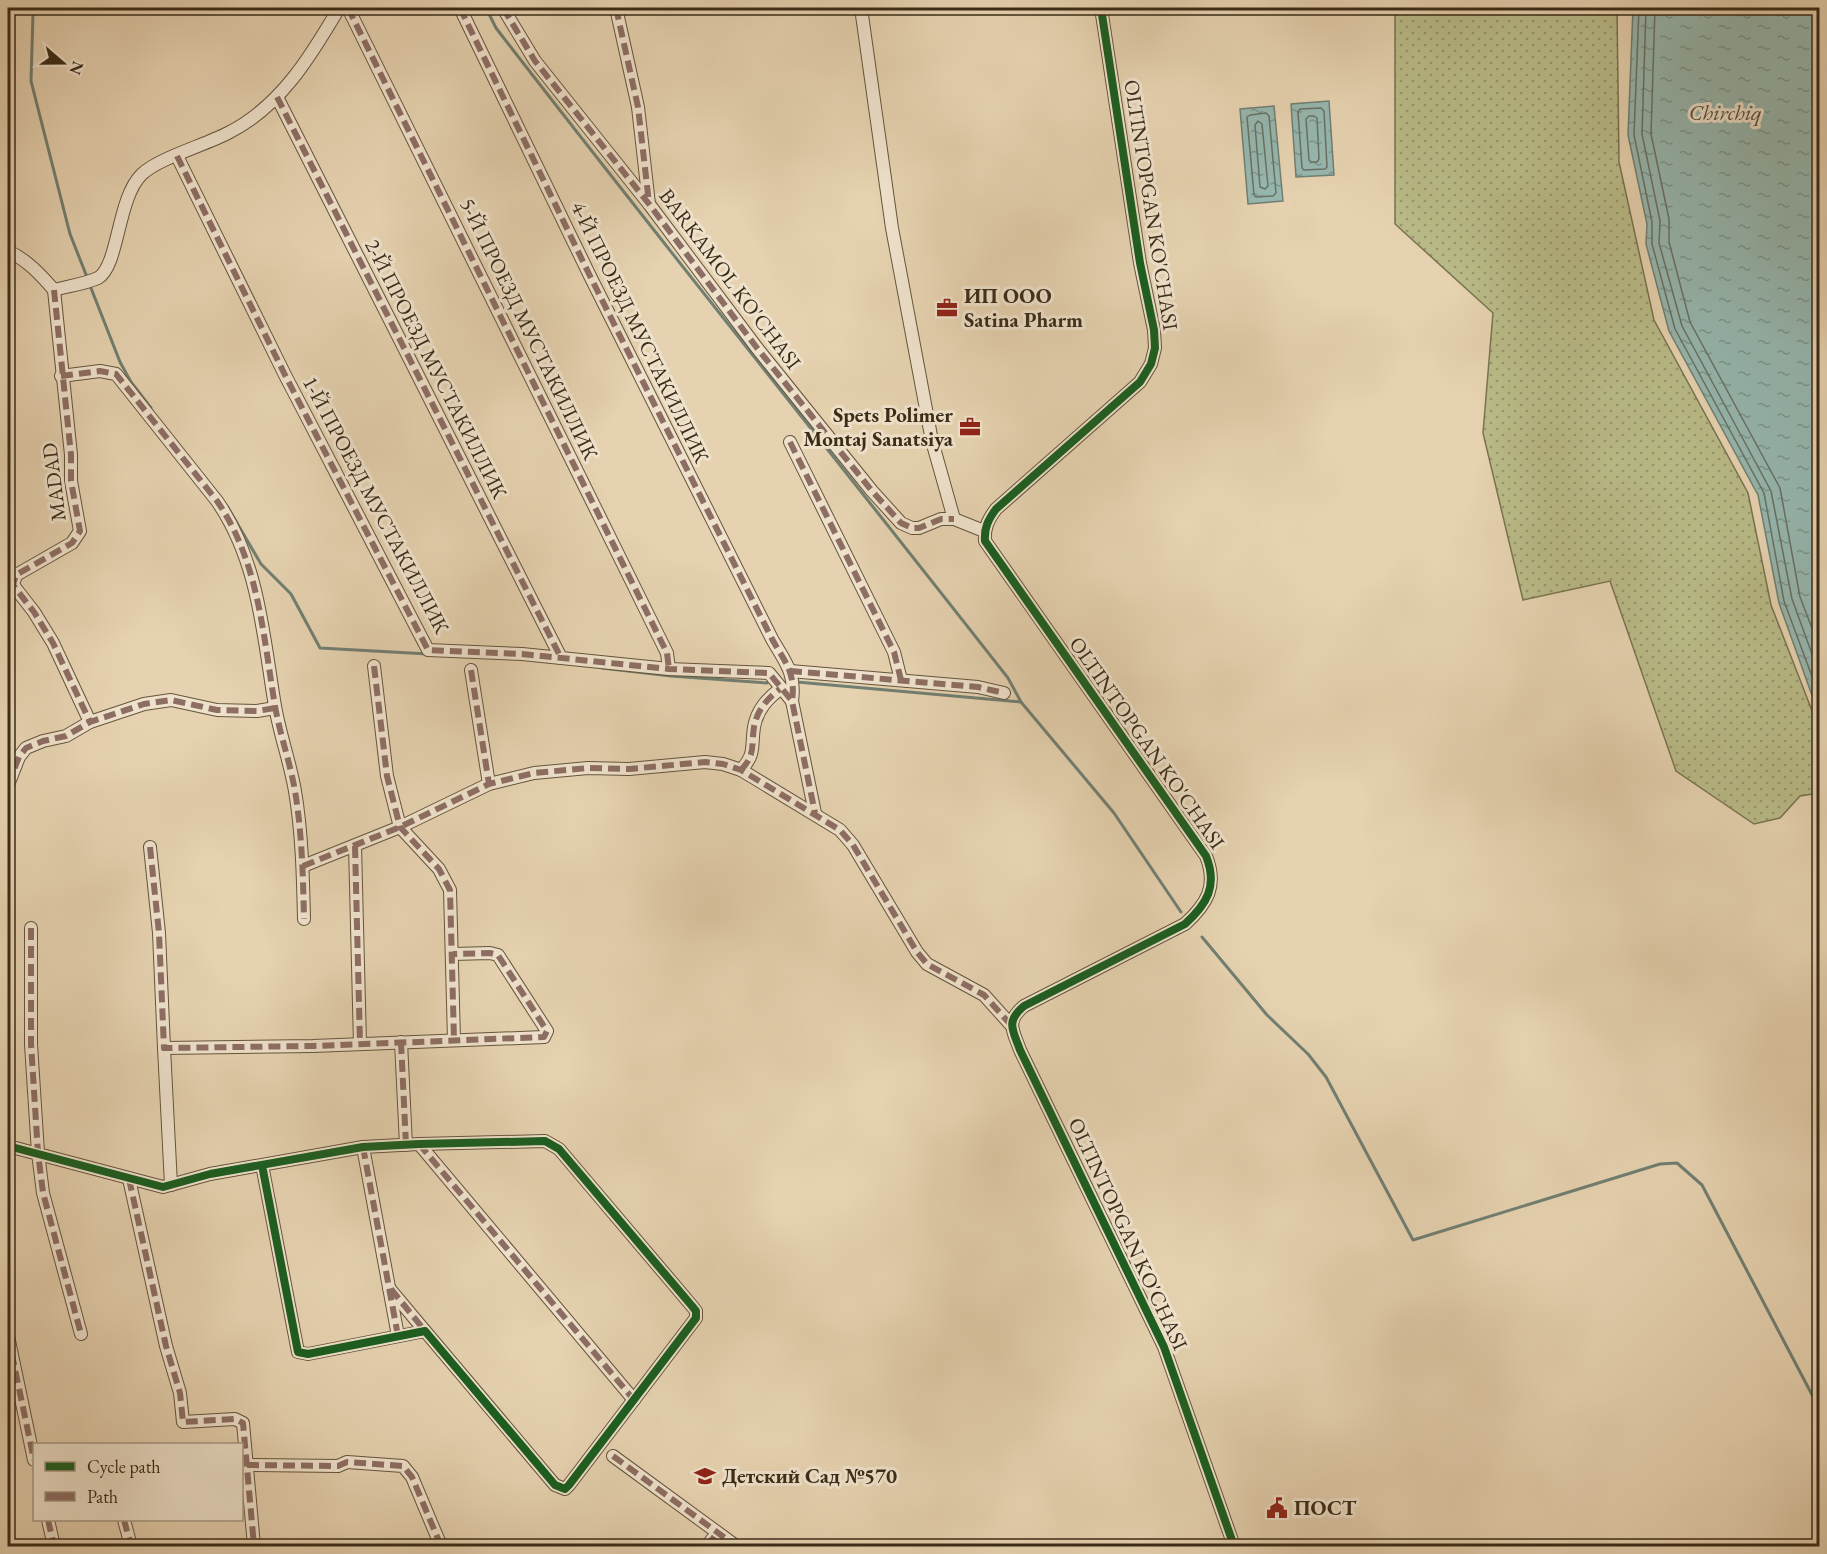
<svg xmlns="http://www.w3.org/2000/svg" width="1827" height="1554" font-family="'EB Garamond',serif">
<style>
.grass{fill:url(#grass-dots);stroke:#7a7350;stroke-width:1.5}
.water{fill:url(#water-ripples);stroke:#717f72;stroke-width:1.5}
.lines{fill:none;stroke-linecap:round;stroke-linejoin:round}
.shore{stroke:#687163;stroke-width:1.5}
.stream{stroke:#717f72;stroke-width:3}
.minor-casing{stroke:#65553d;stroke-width:14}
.minor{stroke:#efe2cc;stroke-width:12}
.quiet{stroke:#8d6e63;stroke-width:6;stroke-dasharray:12 6;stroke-linecap:butt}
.cycleway-casing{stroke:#efe2cc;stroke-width:11}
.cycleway{stroke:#1b5e20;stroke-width:8}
.labels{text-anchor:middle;stroke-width:6;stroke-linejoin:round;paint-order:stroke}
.street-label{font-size:21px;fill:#3a2b17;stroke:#efe2cc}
.poi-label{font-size:21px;font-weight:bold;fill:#3a2b17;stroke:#efe2cc;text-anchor:start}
.water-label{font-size:22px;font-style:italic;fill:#514e3d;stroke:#efe2cc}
</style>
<defs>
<pattern id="grass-dots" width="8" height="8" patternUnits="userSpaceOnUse" patternTransform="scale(1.5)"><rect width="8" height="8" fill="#b9bb88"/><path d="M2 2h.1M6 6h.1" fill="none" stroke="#97986e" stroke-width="1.8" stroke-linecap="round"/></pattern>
<pattern id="water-ripples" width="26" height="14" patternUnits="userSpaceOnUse" patternTransform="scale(1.5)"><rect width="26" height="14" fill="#96b7af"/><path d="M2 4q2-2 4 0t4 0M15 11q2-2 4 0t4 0" fill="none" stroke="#7b958d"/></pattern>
</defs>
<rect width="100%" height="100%" fill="#e6d2b0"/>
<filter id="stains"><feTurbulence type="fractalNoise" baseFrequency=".00333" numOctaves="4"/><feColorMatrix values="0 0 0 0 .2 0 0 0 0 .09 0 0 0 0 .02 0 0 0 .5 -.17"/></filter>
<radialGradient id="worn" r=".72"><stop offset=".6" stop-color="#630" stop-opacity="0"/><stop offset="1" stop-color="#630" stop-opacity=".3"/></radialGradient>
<path class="grass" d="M 1395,8 L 1617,8 L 1619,162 L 1654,320 L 1748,493 L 1771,605 L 1816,721 L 1820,738 L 1819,793 L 1800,796 L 1780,818 L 1754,824 L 1676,771 L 1610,581 L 1523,600 L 1483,433 L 1493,313 L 1395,224 Z"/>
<g class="water">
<path d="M 1633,8 L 1819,8 L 1819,715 L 1779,603 L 1758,495 L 1669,331 L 1646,244 L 1647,224 L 1628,135 Z"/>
<path d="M 1329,101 L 1334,175 L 1296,177 L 1291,104 Z"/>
<path d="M 1274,106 L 1283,201 L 1248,204 L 1240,109 Z"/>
</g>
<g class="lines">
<g class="shore">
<path d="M 1639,8 L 1634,135 L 1652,222 L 1652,244 L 1675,329 L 1764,493 L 1784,601 L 1820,698"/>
<path d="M 1646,8 L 1642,134 L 1660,221 L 1659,243 L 1682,326 L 1771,491 L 1792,599 L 1820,676"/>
<path d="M 1655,8 L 1651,134 L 1669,219 L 1669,242 L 1690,322 L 1780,488 L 1800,597 L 1820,649"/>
<path d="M 1321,108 L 1324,111 L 1327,167 L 1325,169 L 1304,170 L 1302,168 L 1298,112 L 1300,109 Z"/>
<path d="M 1266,113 L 1269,116 L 1276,193 L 1273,196 L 1256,197 L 1254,195 L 1247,117 L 1250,115 Z"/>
<path d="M 1309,116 L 1314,116 L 1317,118 L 1319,159 L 1317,162 L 1311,162 L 1309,160 L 1306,119 Z"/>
<path d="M 1258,121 L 1262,124 L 1268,186 L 1265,189 L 1260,187 L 1255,125 Z"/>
</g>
<g class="stream">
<path d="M 37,8 L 33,14 L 31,81 L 70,234 L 87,277"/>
<path d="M 486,8 L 496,28 C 665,247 838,461 1008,678 L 1021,702 L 1114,813 L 1181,912"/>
<path d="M 89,283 L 120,362 L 131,382 L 151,408"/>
<path d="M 227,506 L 261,564 L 291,594 L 320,648 L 428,654"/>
<path d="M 602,668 L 671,676 L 767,683"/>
<path d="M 797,682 L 1021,702"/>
<path d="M 1202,937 L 1267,1015 L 1308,1054 L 1326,1077 L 1413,1240 L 1660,1164 L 1677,1163 L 1702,1185 L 1820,1410"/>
</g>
<defs>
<g id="minor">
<path d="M 348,8 L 667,653 L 669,669"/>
<path d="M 460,8 L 590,276 L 772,639 C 785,662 796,673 792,701 L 815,813"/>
<path d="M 503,8 L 535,61 L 649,204 L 757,348 L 872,491 L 901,523 L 912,528 L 919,528 L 941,519 L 954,519"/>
<path d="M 616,8 L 638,107 L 649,204"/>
<path d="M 861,8 L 892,228 L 932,441 L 954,519 L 984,531"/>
<path d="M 1101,8 L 1140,263 L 1154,330 L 1155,348 L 1151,364 L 1140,382 L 996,509 C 988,520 984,528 985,541 L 1206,856 C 1218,886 1207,904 1185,924 L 1024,1006 C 1005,1022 1013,1030 1020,1050 L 1164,1347 L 1234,1546"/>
<path d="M 277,97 L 561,658"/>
<path d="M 177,156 L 285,375 L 428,650 L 522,654 L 669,669 L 769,673 L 792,701"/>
<path d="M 8,251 C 27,260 40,274 54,290 C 68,286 85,284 98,278 C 119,266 117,198 142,174 C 159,158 205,145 228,133 C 280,107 311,56 339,8"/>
<path d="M 54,290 L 71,455 L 71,481 L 80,531 L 72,543 L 16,575 L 13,585 L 34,612 L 53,643 L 90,722"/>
<path d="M 61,376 L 100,371 L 116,374 L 217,501 C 259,562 263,635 275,706 C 280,735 290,762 295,791 C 302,833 303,876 304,919"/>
<path d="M 790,442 L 894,652 L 901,680"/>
<path d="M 374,666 L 387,776 L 400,827 L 439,869 L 450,890 L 454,1040"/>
<path d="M 471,670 L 489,784"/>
<path d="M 790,671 L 978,687 L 1004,693"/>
<path d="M 741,770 C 756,754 751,746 754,727 C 757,710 767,699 780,689"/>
<path d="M 8,785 L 19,757 L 26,748 L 43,741 L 66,736 L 90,722 L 144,704 L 171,700 L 217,710 L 257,711 L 275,708"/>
<path d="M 355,846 L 360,1044"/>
<path d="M 150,847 L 159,933 L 164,1048 L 313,1046 L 544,1037 L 547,1031 L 498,955 L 490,953 L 453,954"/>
<path d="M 303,866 L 400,827 L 489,784 L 534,773 L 588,768 L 629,769 L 705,762 L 723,764 L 741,770 L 840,830 L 853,845 L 917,952 L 927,964 L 984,995 L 1011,1025"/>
<path d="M 31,928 L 31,1044 L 38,1153 L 43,1193 L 81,1334"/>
<path d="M 401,1042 L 406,1145"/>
<path d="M 164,1048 L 171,1185"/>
<path d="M 419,1144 L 634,1400"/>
<path d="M 8,1146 L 163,1187 L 210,1174 L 363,1147 L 419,1144 L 545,1141 L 559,1149 L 692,1306 L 696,1311 L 696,1318 L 569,1485 L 565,1489 L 555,1485 L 425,1331 L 308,1354 L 298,1352 L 262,1165"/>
<path d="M 363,1147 L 398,1336"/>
<path d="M 129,1179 L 166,1346 L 180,1393 L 183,1422 L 235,1419 L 243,1423 L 254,1546"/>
<path d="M 389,1288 L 425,1331"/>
<path d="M 8,1336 L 34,1460"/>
<path d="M 613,1456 L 736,1546"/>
<path d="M 247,1465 L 338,1466 L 347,1462 L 403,1466 L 412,1477 L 441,1546"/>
<path d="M 48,1520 L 54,1546"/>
<path d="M 124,1520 L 131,1546"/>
<path d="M 707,1546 L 717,1533"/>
</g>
</defs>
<use href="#minor" class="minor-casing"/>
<use href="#minor" class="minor"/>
<g class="quiet">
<path d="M 348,8 L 667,653 L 669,669"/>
<path d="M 460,8 L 590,276 L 772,639 C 785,662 796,673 792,701 L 815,813"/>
<path d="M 503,8 L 535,61 L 649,204 L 757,348 L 872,491 L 901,523 L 912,528 L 919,528 L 941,519 L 954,519"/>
<path d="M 616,8 L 638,107 L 649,203"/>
<path d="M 277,97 L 561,658"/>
<path d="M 177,156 L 285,375 L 428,650 L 522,654 L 669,669 L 769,673 L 792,701"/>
<path d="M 54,290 L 71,455 L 71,481 L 80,531 L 72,543 L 16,575 L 13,585 L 34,612 L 53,643 L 90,722"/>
<path d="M 61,376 L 100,371 L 116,374 L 217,501 C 259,562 263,635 275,706 C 280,735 290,762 295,791 C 302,833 303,876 304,919"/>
<path d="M 790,442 L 894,652 L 901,680"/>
<path d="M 374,666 L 387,776 L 400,827 L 439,869 L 450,890 L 454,1040"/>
<path d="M 471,670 L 489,784"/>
<path d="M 790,671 L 978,687 L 1004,693"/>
<path d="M 741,770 C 756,754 751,746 754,727 C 757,710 767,699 780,689"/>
<path d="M 8,785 L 19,757 L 26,748 L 43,741 L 66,736 L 90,722 L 144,704 L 171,700 L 217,710 L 257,711 L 275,708"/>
<path d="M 355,846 L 360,1044"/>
<path d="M 150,847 L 159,933 L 164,1048 L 313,1046 L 544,1037 L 547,1031 L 498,955 L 490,953 L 453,954"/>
<path d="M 303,866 L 400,827 L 489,784 L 534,773 L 588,768 L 629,769 L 705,762 L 723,764 L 741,770 L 840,830 L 853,845 L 917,952 L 927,964 L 984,995 L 1011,1025"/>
<path d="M 31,928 L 31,1044 L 38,1153 L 43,1193 L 81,1334"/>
<path d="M 401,1042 L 406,1145"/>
<path d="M 419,1144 L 634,1400"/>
<path d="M 363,1147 L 398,1336"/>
<path d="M 129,1179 L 166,1346 L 180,1393 L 183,1422 L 235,1419 L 243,1423 L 254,1546"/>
<path d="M 391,1289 L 425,1331"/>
<path d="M 8,1336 L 34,1460"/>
<path d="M 613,1456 L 736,1546"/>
<path d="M 247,1465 L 338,1466 L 347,1462 L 403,1466 L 412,1477 L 441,1546"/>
<path d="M 48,1520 L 54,1546"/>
<path d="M 124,1520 L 131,1546"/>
<path d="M 707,1546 L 717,1533"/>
</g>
<defs>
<g id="cycleway">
<path d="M 1101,8 L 1140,263 L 1154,330 L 1155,348 L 1151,364 L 1140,382 L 996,509 C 988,520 984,528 985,541 L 1206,856 C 1218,886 1207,904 1185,924 L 1024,1006 C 1005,1022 1013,1030 1020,1050 L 1164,1347 L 1234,1546"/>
<path d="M 8,1146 L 163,1187 L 210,1174 L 363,1147 L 419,1144 L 545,1141 L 559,1149 L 692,1306 L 696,1311 L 696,1318 L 569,1485 L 565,1489 L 555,1485 L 425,1331 L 308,1354 L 298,1352 L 262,1165"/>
</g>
</defs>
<use href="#cycleway" class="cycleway-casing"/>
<use href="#cycleway" class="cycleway"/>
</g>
<defs>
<symbol id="office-bare" viewBox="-9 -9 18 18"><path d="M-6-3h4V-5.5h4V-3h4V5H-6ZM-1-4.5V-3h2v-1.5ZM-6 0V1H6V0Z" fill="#8f2418" stroke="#efe2cc" stroke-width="2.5" paint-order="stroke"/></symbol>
<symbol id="school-bare" viewBox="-9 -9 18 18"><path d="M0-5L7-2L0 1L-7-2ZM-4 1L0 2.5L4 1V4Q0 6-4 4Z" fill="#8f2418" stroke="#efe2cc" stroke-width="2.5" paint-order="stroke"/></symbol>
<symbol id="civic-bare" viewBox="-9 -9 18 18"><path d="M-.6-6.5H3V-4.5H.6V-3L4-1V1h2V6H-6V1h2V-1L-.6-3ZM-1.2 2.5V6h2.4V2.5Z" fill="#8f2418" stroke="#efe2cc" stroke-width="2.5" paint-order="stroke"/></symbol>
</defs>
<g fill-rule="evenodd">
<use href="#office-bare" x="932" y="293" width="30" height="30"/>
<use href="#office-bare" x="955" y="412" width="30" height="30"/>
<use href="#school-bare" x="690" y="1461" width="30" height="30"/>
<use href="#civic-bare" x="1262" y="1493" width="30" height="30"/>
</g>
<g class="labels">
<g class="street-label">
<text transform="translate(1151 205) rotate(81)" y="7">OLTINTOPGAN KO'CHASI</text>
<text transform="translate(730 279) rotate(53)" y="7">BARKAMOL KO'CHASI</text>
<text transform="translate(529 329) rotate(64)" y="7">5-Й ПРОЕЗД МУСТАКИЛЛИК</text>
<text transform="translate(640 332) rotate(64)" y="7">4-Й ПРОЕЗД МУСТАКИЛЛИК</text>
<text transform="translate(436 369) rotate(63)" y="7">2-Й ПРОЕЗД МУСТАКИЛЛИК</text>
<text transform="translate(54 482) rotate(-97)" y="7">MADAD</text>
<text transform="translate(376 505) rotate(62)" y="7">1-Й ПРОЕЗД МУСТАКИЛЛИК</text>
<text transform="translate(1147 743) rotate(55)" y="7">OLTINTOPGAN KO'CHASI</text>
<text transform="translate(1128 1234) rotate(65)" y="7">OLTINTOPGAN KO'CHASI</text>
</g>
<g class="poi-label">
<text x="964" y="303">ИП ООО<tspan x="964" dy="24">Satina Pharm</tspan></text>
<text x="953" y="422" text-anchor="end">Spets Polimer<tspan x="953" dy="24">Montaj Sanatsiya</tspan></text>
<text x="722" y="1483">Детский Сад №570</text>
<text x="1294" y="1515">ПОСТ</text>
</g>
<g class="water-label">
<text x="1725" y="120">Chirchiq</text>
</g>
</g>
<rect width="1827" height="1554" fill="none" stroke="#e6d2b0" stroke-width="30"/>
<rect x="9" y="9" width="1809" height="1536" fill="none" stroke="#3a2b17" stroke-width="3"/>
<rect x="15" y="15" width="1797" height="1524" fill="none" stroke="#3a2b17" stroke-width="1.5"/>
<rect x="33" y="1443" width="210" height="78" fill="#efe2cc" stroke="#a79984" stroke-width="1.5"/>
<rect x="45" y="1462" width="30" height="9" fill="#1b5e20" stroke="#a79984" stroke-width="1.5"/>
<text x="87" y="1473" font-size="18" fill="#3a2b17">Cycle path</text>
<rect x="45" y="1492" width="30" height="9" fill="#8d6e63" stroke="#a79984" stroke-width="1.5"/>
<text x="87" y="1503" font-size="18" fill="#3a2b17">Path</text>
<g transform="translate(63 63) rotate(110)" stroke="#efe2cc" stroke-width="4.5" paint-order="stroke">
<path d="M0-4.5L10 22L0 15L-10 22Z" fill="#3a2b17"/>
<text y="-9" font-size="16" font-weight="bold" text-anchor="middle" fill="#3a2b17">N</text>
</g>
<rect width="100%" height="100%" filter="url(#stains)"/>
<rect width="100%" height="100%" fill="url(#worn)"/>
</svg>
